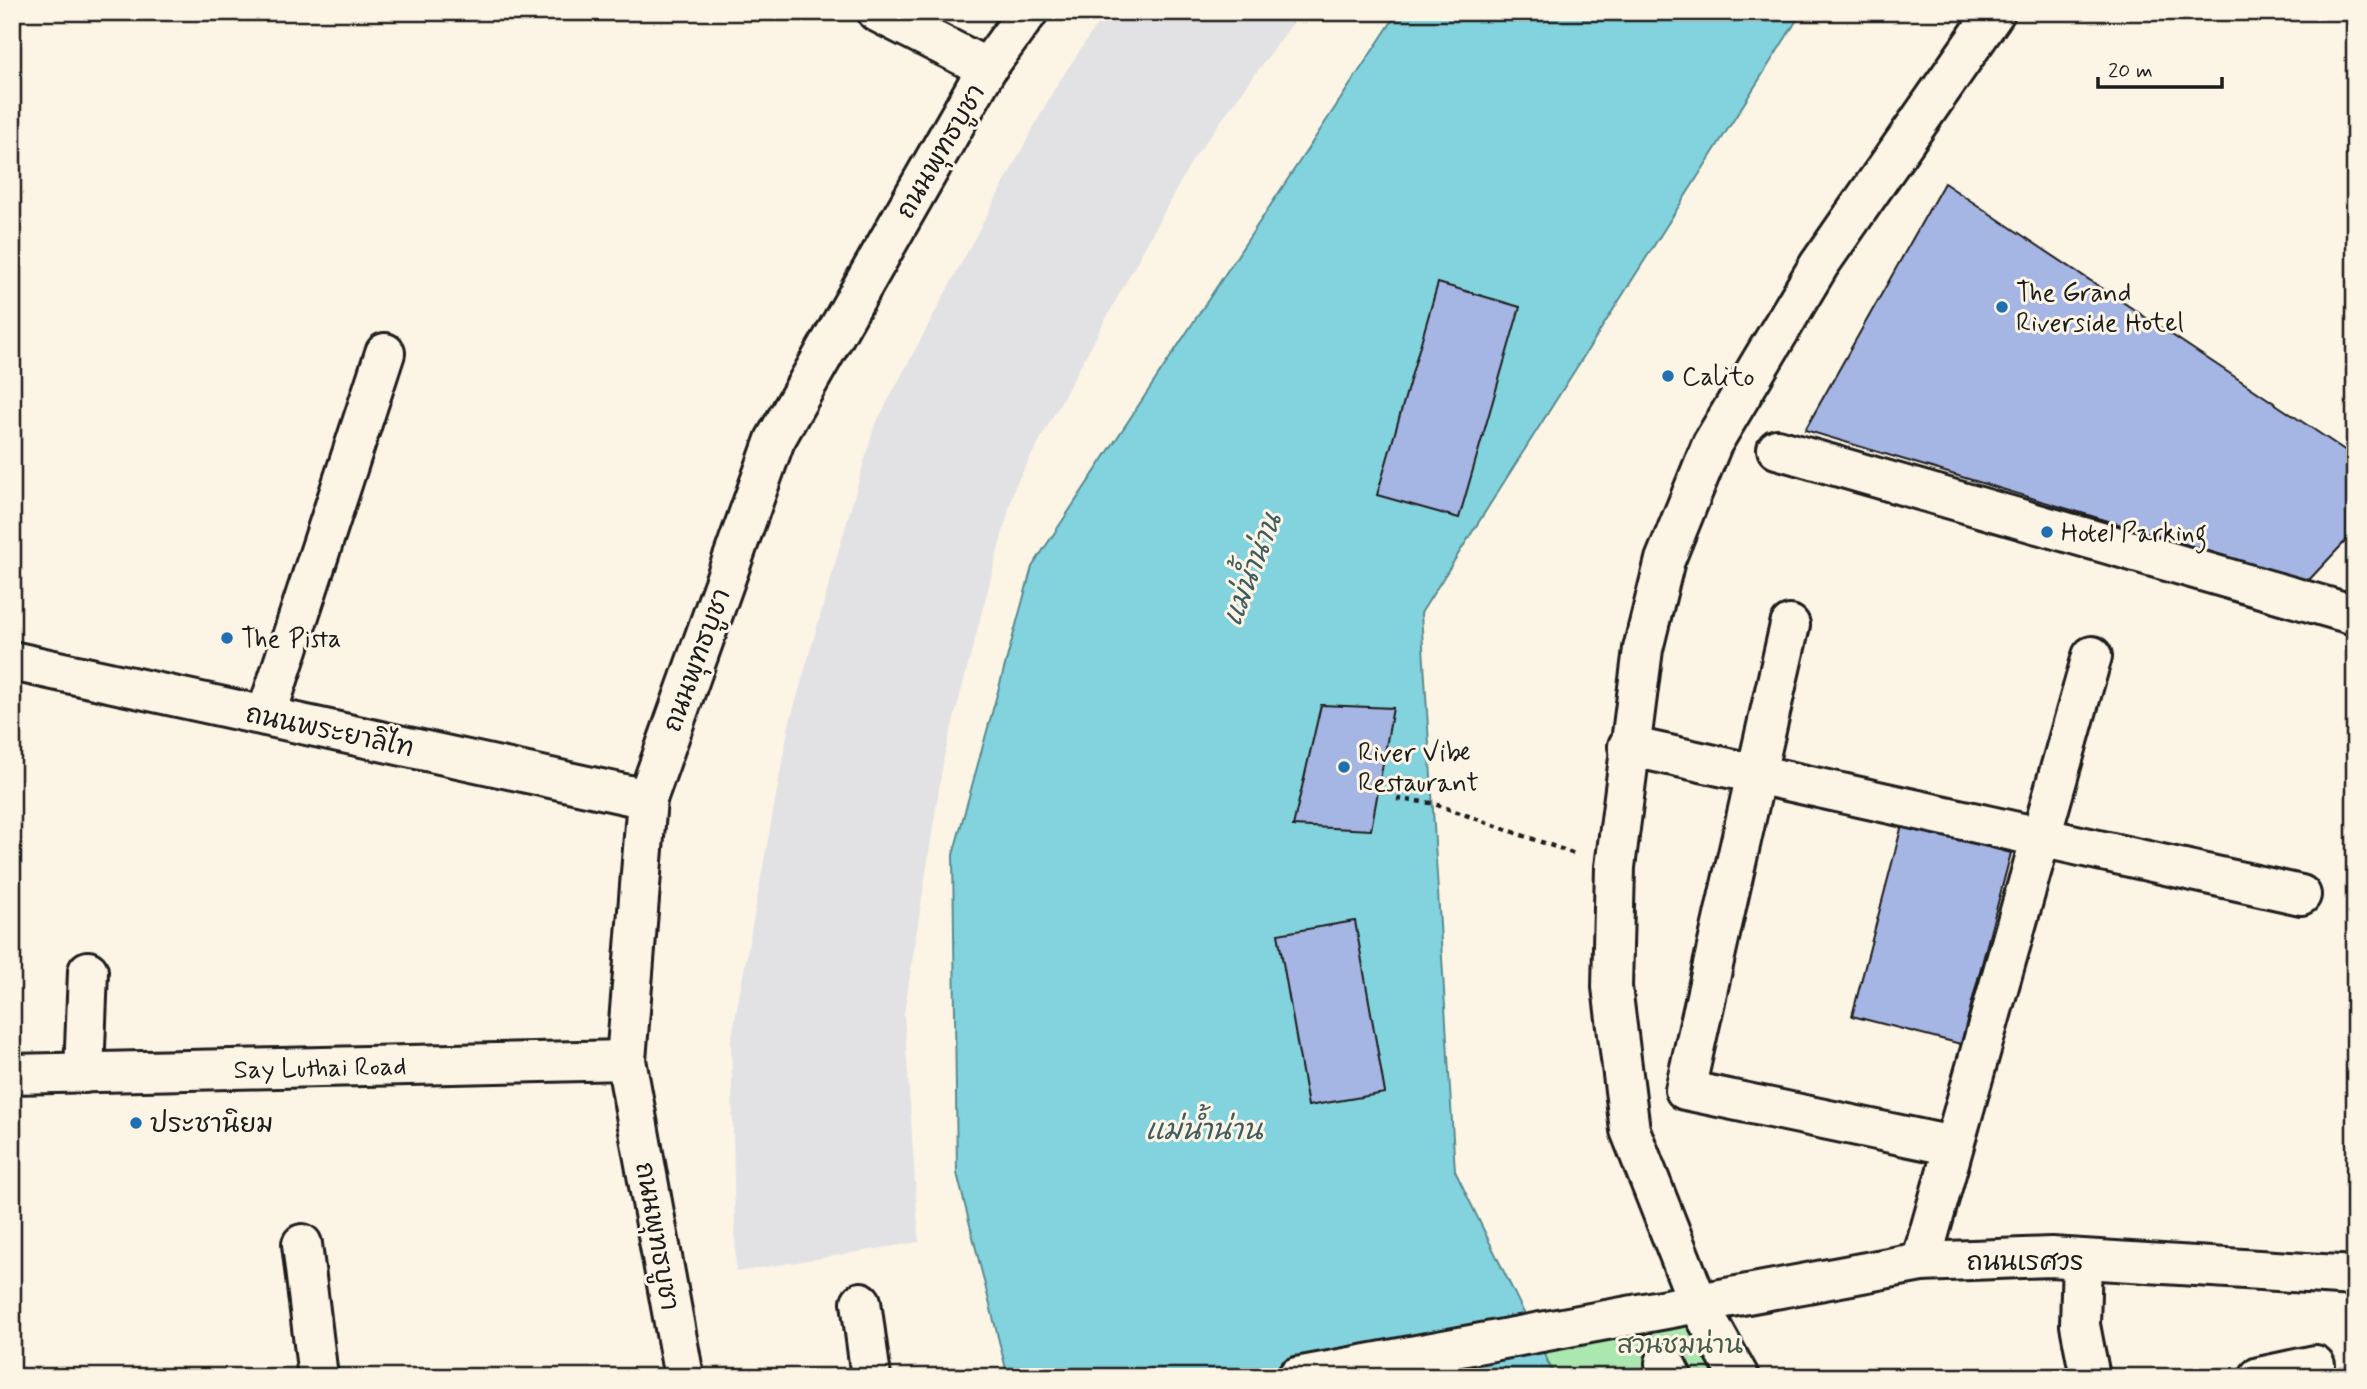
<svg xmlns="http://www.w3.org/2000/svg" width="2367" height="1389" font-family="Mynerve,'Playpen Sans Thai',sans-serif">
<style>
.built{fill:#e2e2e5}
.green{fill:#aae8b0;stroke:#638266;stroke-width:2}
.water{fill:#83d3de;stroke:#5a8a90;stroke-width:2}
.building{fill:#a5b5e4;stroke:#1c1c1c;stroke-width:2}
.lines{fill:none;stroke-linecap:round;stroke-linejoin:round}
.minor-casing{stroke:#1c1c1c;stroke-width:44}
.path{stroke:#1c1c1c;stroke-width:4.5;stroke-dasharray:5 5;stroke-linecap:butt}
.minor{stroke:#fcf5e5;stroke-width:38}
.poi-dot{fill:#1f6fb2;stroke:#fcf5e5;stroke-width:2.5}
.labels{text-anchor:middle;stroke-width:6;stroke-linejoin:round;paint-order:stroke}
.street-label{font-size:26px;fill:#1c1c1c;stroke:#fcf5e5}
.poi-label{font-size:26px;fill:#1c1c1c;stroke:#fcf5e5;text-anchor:start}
.park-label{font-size:26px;fill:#475948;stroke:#fcf5e5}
.water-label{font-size:28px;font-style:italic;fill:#405c60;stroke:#fcf5e5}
</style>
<rect width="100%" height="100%" fill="#fcf5e5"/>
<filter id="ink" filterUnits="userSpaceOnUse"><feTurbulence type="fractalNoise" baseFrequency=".0143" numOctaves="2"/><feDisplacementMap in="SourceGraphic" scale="14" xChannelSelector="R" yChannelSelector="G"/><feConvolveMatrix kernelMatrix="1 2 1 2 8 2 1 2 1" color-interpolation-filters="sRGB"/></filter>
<g filter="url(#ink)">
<path class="built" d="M 1105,12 L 1301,12 L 1193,159 L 1015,486 L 944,757 L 904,1014 L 919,1242 L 736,1272 L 731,1041 L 789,725 L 874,427 L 1053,91 Z"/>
<path class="green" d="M 1698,1303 L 1739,1377 L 1555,1377 L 1544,1353 Z"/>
<path class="water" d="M 1398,12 L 1802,12 L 1421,613 L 1455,1171 L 1555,1377 L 1008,1377 L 957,1173 L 953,855 L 1032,567 Z"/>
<g class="building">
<path d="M 1944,183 L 2355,457 L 2355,531 L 2308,581 L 1805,430 Z"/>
<path d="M 1438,283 L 1520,307 L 1459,518 L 1377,495 Z"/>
<path d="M 1321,705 L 1393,708 L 1371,830 L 1293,826 Z"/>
<path d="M 1902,825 L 2011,853 L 1961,1044 L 1852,1016 Z"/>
<path d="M 1355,921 L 1385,1093 L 1308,1106 L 1278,934 Z"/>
</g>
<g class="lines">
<defs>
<g id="minor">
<path d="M 877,12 L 987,68"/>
<path d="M 1777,449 L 2355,615"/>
<path d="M 1790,625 L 1756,774 L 2301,895"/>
<path d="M 12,661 L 647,799"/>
<path d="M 266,716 L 385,353"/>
<path d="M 1628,746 L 1756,774 L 1685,1090 L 1953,1146"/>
<path d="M 84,1073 L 88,971"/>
<path id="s1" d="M 12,1074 L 626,1060"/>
<path d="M 302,1244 L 318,1377"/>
<path d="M 2082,1260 L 2080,1325 L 2090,1377"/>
<path d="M 1921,1262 L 2092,656"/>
<path d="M 861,1302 L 871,1377"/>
<path d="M 1665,1363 L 1672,1377"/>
<path d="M 684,1377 L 626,1060 L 647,799 L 775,440 L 987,68 L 1028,12"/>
<path d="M 1297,1377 L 1921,1262 L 2051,1257 L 2355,1276"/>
<path d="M 1739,1377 L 1698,1303 L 1630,1130 L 1612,987 L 1615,867 L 1643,649 L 1665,560 L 1712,444 L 1819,265 L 1995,12"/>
<path d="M 2259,1377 L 2315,1365"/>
</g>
</defs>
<use href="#minor" class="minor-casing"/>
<path class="path" d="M 1397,799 L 1432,803 L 1575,854"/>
<use href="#minor" class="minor"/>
</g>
</g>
<g class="poi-dot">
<circle cx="2002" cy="307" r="7"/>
<circle cx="1668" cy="376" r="7"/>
<circle cx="2047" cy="532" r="7"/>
<circle cx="227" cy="638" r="7"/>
<circle cx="1344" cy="767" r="7"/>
<circle cx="136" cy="1123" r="7"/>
</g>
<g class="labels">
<g class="street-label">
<text transform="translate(940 151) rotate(-60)" y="9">ถนนพุทธบูชา</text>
<text transform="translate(696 660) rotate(-70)" y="9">ถนนพุทธบูชา</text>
<text transform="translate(330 730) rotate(12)" y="9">ถนนพระยาลิไท</text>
<text dy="9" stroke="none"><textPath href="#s1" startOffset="308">Say Luthai Road</textPath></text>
<text transform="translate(658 1236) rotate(80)" y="9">ถนนพุทธบูชา</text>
<text x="2025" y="1270">ถนนเรศวร</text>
</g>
<g class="poi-label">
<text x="2016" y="301">The Grand<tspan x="2016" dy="30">Riverside Hotel</tspan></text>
<text x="1682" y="385">Calito</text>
<text x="2061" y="541">Hotel Parking</text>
<text x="241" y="647">The Pista</text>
<text x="1358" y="761">River Vibe<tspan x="1358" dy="30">Restaurant</tspan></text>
<text x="150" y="1132">ประชานิยม</text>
</g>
<g class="park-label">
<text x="1680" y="1353">สวนชมน่าน</text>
</g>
<g class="water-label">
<text transform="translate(1251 569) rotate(-69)" y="10">แม่น้ำน่าน</text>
<text x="1204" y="1139">แม่น้ำน่าน</text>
</g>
</g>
<rect width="2367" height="1389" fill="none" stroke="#fcf5e5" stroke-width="42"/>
<rect x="21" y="21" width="2325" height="1347" fill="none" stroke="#1c1c1c" stroke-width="2.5" filter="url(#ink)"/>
<path d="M2098 77v10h124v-10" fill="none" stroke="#1c1c1c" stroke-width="3.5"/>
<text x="2108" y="77" font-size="21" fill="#1c1c1c" stroke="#fcf5e5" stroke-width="5" paint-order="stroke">20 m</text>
</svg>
